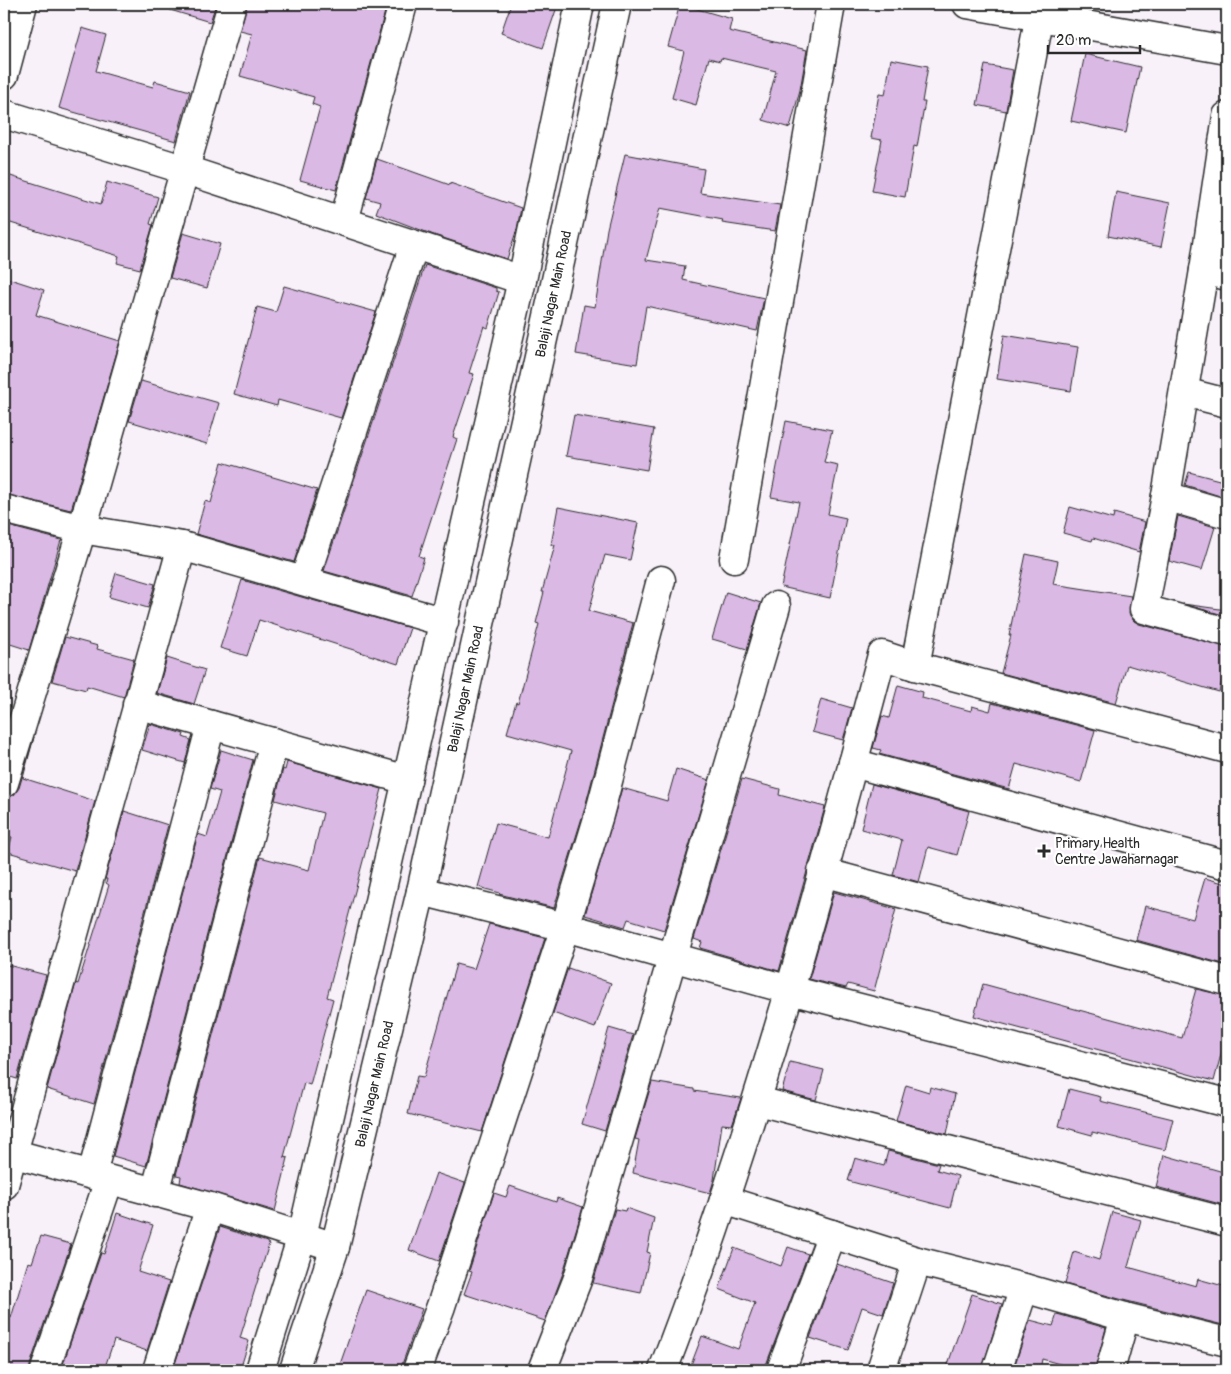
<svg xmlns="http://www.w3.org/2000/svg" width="1231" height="1374" font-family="Pangolin,sans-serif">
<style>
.building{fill:#dab9e5;stroke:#2b2b2b}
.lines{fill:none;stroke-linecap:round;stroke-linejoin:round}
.street-casing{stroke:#2b2b2b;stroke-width:31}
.secondary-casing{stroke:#2b2b2b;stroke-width:31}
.street{stroke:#fff;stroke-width:28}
.secondary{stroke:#fff;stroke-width:28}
.poi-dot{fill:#2b2b2b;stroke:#fff;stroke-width:2}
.labels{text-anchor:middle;stroke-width:4.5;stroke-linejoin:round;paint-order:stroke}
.street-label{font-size:14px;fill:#2b2b2b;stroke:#fff}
.poi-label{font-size:14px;fill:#2b2b2b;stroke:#fff;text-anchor:start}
</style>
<rect width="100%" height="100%" fill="#f8f1fa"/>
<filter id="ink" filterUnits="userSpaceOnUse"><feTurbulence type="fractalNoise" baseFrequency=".02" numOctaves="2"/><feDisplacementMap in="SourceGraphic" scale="10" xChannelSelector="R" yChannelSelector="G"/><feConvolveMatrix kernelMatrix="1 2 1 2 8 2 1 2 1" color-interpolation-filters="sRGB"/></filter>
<g filter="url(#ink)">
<g class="building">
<path d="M 171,4 L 216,4 L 210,22 L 170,10 Z"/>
<path d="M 247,4 L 370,4 L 386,8 L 336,190 L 300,180 L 320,107 L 312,104 L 314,97 L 240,76 L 252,34 L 240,31 Z"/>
<path d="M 511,4 L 558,4 L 543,48 L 501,33 Z"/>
<path d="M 680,4 L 732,19 L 729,31 L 807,50 L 800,90 L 790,128 L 763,120 L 776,71 L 721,58 L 720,61 L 709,58 L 696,105 L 672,98 L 684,51 L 668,47 Z"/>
<path d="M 82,28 L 106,35 L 96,71 L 153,87 L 155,81 L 190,91 L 176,141 L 59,108 Z"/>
<path d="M 1085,54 L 1140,67 L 1126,133 L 1071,121 Z"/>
<path d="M 891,59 L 928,66 L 922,102 L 925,102 L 917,147 L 914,146 L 905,197 L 872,191 L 882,140 L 871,138 L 879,94 L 885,95 Z"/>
<path d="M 985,65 L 1013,70 L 1006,111 L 977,105 Z"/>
<path d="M 625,154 L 704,169 L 700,193 L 780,205 L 775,231 L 722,223 L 723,220 L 660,208 L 646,260 L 685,266 L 683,280 L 764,298 L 757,331 L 646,306 L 637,364 L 576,354 L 584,305 L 595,307 L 607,229 Z"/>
<path d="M 377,159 L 450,185 L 450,183 L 521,208 L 517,229 L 507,259 L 434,235 L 376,213 L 380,202 L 366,198 Z"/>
<path d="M 4,174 L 101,204 L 107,182 L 158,197 L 150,224 L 153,225 L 140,269 L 117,263 L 119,256 L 4,221 Z"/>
<path d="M 1116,192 L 1170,203 L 1161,247 L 1108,236 Z"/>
<path d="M 183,233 L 220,244 L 207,288 L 170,278 Z"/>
<path d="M 425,265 L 496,288 L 496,291 L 499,292 L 488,328 L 484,326 L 469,373 L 474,374 L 453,437 L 457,439 L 419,556 L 424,558 L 412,596 L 324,571 Z"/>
<path d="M 4,277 L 44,290 L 36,315 L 120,341 L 71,510 L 4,494 Z"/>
<path d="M 284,286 L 376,312 L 341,418 L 278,400 L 277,406 L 234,394 L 257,307 L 276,312 Z"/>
<path d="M 1004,335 L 1078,347 L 1071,391 L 997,379 Z"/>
<path d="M 141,381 L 219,403 L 207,444 L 129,421 Z"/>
<path d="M 574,415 L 654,429 L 647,470 L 566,456 Z"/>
<path d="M 786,421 L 832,430 L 824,462 L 838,465 L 828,514 L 846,518 L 830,598 L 781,587 L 799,502 L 771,497 Z"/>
<path d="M 222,462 L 317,490 L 294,562 L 196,534 L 205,501 L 211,503 Z"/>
<path d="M 1189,472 L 1227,482 L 1223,497 L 1185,485 Z"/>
<path d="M 558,507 L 638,523 L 630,560 L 605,555 L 589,611 L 633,623 L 584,811 L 554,908 L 499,894 L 500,893 L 478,887 L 496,823 L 548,837 L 571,751 L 507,733 L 516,702 L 518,703 L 539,624 L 536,623 L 544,592 L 542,592 L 555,545 L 551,545 Z"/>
<path d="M 1070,507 L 1113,519 L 1114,513 L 1145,522 L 1139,552 L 1093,538 L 1092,541 L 1063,533 Z"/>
<path d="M 1178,516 L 1215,527 L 1202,570 L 1169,561 Z"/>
<path d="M 4,525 L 61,540 L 29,650 L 4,642 Z"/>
<path d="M 1026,554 L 1058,561 L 1053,584 L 1131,596 L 1129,614 L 1134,621 L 1139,624 L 1227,647 L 1227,662 L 1219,692 L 1127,665 L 1116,703 L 1001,673 L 1011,635 L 1009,635 Z"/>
<path d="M 116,573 L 155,584 L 148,608 L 109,597 Z"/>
<path d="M 242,580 L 410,628 L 398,664 L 259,620 L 247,656 L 220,648 Z"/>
<path d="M 726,592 L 761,603 L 747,649 L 712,639 Z"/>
<path d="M 1183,604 L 1227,610 L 1227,616 Z"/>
<path d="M 65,637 L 98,646 L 97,649 L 134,659 L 124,697 L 87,686 L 86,690 L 52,681 Z"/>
<path d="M 167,658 L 205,670 L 194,704 L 157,693 Z"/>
<path d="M 898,685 L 923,692 L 922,698 L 971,711 L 972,706 L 990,711 L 992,703 L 1095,730 L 1081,782 L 1016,764 L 1009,789 L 879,754 L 881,750 L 873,748 L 882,716 L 889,718 Z"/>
<path d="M 821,699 L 852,708 L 843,740 L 812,732 Z"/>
<path d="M 150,724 L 184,734 L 183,737 L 191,740 L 185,763 L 142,750 Z"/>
<path d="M 34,737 L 23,778 L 95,801 L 75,871 L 8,852 L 12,837 L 4,836 L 4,798 L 14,795 L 19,788 Z"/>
<path d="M 221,750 L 253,760 L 146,1166 L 113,1156 L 198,834 L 207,837 L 220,792 L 210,789 Z"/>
<path d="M 287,762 L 382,789 L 327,997 L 333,999 L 310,1085 L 304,1083 L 284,1157 L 288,1158 L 275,1211 L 180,1183 L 181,1176 L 176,1175 L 260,857 L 309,870 L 323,813 L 275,800 L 283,769 L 285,770 Z"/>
<path d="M 676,769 L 709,780 L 664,930 L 628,919 L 625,927 L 585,915 L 622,788 L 667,801 Z"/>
<path d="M 742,779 L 780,789 L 779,795 L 825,807 L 779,971 L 700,948 L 702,942 L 694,939 Z"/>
<path d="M 872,784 L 969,811 L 957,855 L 928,847 L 919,882 L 893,875 L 902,840 L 861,829 Z"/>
<path d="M 124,811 L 168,825 L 94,1104 L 47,1089 L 76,983 L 78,984 L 109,885 L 106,883 L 107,879 L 105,879 Z"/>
<path d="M 1205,878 L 1227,884 L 1227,965 L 1136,940 L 1145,906 L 1193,919 Z"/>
<path d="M 834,892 L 896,909 L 874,991 L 848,984 L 846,988 L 809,979 Z"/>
<path d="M 489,924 L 545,938 L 482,1132 L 408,1114 L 417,1076 L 424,1077 L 456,964 L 474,969 Z"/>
<path d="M 4,964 L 46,975 L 17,1079 L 4,1075 Z"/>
<path d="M 568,968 L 611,983 L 595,1028 L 553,1013 Z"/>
<path d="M 983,984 L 1182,1038 L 1196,989 L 1227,996 L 1227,1032 L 1214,1081 L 974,1016 Z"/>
<path d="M 609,1028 L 633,1035 L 605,1131 L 582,1124 Z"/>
<path d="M 790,1062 L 824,1070 L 816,1100 L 782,1091 Z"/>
<path d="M 652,1082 L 694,1089 L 694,1091 L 741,1098 L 732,1125 L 722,1124 L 714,1180 L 710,1193 L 633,1173 L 639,1140 L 635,1139 Z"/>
<path d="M 906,1085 L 929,1092 L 930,1087 L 955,1094 L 947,1134 L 896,1121 Z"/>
<path d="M 1069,1089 L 1101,1097 L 1100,1101 L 1173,1119 L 1165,1150 L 1092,1132 L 1092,1135 L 1059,1126 Z"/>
<path d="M 888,1151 L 939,1164 L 937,1170 L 958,1176 L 950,1208 L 848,1181 L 855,1158 L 884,1166 Z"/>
<path d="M 1164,1155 L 1227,1173 L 1227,1194 L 1224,1205 L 1156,1187 Z"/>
<path d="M 436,1173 L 465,1183 L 439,1261 L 409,1250 Z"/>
<path d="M 510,1186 L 556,1202 L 557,1198 L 583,1207 L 563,1273 L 545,1321 L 464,1294 L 472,1272 L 469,1271 L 494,1193 L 506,1197 Z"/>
<path d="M 626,1208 L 654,1218 L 647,1252 L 650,1253 L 641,1293 L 593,1283 L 615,1209 L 625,1211 Z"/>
<path d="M 1112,1212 L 1141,1220 L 1128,1267 L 1196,1286 L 1198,1279 L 1227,1287 L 1227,1309 L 1223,1325 L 1123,1300 L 1065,1284 L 1074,1252 L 1099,1260 Z"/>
<path d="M 117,1213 L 153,1225 L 138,1272 L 169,1282 L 147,1351 L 114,1340 L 104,1370 L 61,1370 L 101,1253 L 104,1254 Z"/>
<path d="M 220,1227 L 267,1242 L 267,1243 L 269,1244 L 240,1338 L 249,1341 L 240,1370 L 173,1370 Z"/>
<path d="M 41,1236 L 71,1244 L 30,1365 L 30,1370 L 4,1370 L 4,1315 L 11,1318 L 28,1262 L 32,1263 Z"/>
<path d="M 788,1247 L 808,1254 L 766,1365 L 766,1370 L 689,1370 L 702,1336 L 738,1349 L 755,1303 L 719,1289 L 734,1248 L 781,1266 Z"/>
<path d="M 837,1264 L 893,1283 L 883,1314 L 862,1307 L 848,1350 L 810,1338 Z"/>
<path d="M 366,1290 L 422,1309 L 400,1370 L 338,1370 Z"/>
<path d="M 972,1294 L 1002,1304 L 982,1370 L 946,1370 Z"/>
<path d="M 1057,1314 L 1106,1328 L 1095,1370 L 1081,1370 L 1042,1359 L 1040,1370 L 1013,1370 L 1030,1320 L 1053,1326 Z"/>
</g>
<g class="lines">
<defs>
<g id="street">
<path d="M 967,4 L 1227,50"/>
<path d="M 4,75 L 23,4"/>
<path d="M 4,114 L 186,170 L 522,280"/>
<path d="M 1227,116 L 1204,270 L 1166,496 L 1144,609 L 1227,632"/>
<path d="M 344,221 L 403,4"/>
<path d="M 1204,270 L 1227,276"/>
<path d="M 1184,392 L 1227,403"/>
<path d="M 1166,496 L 1227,514"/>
<path d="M 4,509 L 82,529 L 182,546 L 444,622"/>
<path d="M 734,559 L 831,4"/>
<path d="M 304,581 L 414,245"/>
<path d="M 915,666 L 1042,4"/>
<path d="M 137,704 L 407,780"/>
<path d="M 853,763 L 1227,865"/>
<path d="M 4,783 L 82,529 L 232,4"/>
<path d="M 822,872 L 1227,981"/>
<path d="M 421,891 L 565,927 L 790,990 L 1227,1103"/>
<path d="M 758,1101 L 1227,1222"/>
<path d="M 4,1151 L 210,1207 L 335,1247"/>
<path d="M 92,1174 L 211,725"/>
<path d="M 4,1185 L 182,546"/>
<path d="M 155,1193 L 274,742"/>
<path d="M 724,1200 L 917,1261 L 1024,1288 L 1125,1317 L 1227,1342"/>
<path d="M 45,1370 L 109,1180"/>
<path d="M 157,1370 L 210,1207"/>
<path d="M 417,1370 L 441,1306 L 565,927 L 599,815 L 661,580"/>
<path d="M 542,1370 L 578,1278 L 776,606"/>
<path d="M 663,1370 C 753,1137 818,896 882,655 L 915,666 L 1227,749"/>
<path d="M 781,1370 L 832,1234"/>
<path d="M 881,1370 L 917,1261"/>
<path d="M 997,1370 L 1024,1288"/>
<path d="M 1110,1370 L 1125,1317"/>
</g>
<g id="secondary">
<path d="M 260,1370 L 302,1236 L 522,280 L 580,4"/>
<path d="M 294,1370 L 335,1247 L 421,891 L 617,4"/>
</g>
</defs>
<use href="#street" class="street-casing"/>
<use href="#secondary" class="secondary-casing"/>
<use href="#street" class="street"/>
<use href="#secondary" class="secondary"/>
</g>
</g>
<path class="poi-dot" d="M1041.5 843.5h5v5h5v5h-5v5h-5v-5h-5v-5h5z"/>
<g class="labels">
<g class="street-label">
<text transform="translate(553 294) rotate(-78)" y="5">Balaji Nagar Main Road</text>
<text transform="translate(465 689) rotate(-78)" y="5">Balaji Nagar Main Road</text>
<text transform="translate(374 1084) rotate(-77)" y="5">Balaji Nagar Main Road</text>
</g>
<g class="poi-label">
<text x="1055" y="848">Primary Health<tspan x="1055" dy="16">Centre Jawaharnagar</tspan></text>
</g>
</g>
<rect width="1231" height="1374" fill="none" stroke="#fff" stroke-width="20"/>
<rect x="10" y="10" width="1211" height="1354" fill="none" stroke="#2b2b2b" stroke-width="2" filter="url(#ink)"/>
<path d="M1048 45v8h92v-8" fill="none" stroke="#2b2b2b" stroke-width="2.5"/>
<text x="1056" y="45" font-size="15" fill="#2b2b2b" stroke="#ffffff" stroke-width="4" paint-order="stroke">20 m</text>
</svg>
